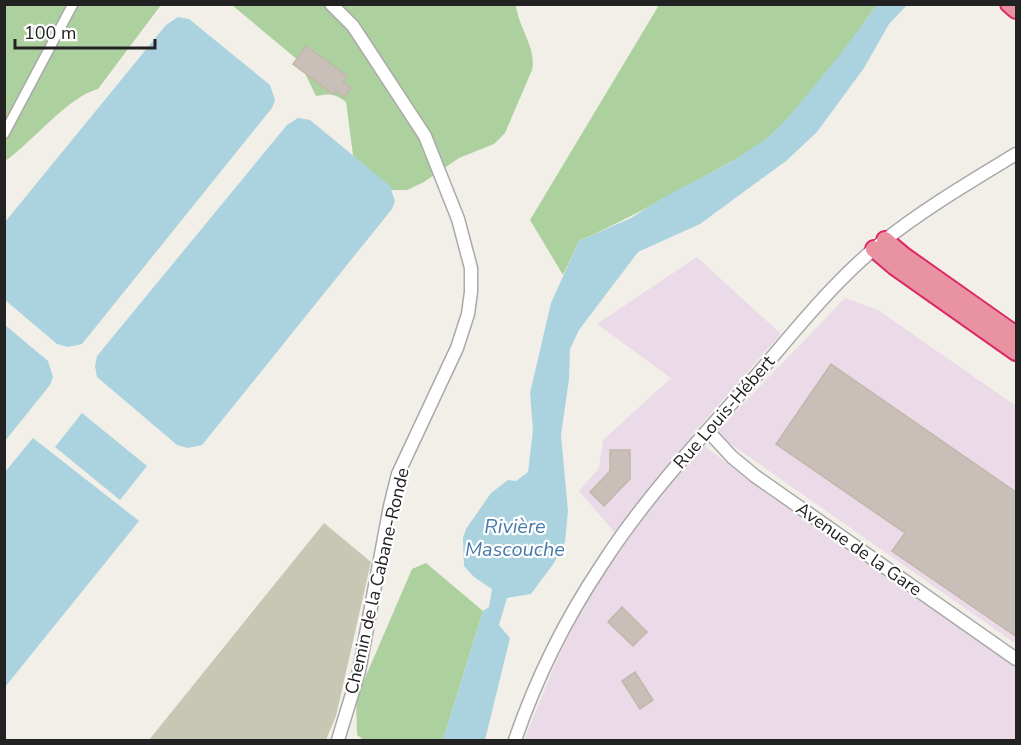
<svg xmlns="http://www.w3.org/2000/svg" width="1021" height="745" font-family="'Nunito Sans',sans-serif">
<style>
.industrial{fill:#ebdbe8}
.construction{fill:#c7c7b4}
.forest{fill:#add19e}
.water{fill:#aad3df}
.building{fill:#c7bfb8;stroke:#c4b6ab;stroke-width:1.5}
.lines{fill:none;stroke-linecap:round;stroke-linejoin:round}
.minor-casing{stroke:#a9a9a9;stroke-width:12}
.tertiary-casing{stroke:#a9a9a9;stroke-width:15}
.motorway-casing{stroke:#dc2a67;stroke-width:20}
.minor{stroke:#fff;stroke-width:9}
.tertiary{stroke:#fff;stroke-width:12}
.motorway{stroke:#e892a2;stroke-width:16}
.labels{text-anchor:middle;stroke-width:4.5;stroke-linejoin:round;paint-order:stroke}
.street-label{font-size:18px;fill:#222;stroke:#fff}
.water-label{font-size:20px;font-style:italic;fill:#4a7aab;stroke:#fff}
</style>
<rect width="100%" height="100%" fill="#f2efe9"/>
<g class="industrial">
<path d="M 697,257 L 781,334 L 692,435 L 712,452 L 1016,668 L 1016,740 L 524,740 L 556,662 L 584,604 L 621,540 L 579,491 L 599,468 L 603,440 L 671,378 L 597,324 Z"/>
<path d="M 845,298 L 878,310 L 1016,406 L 1016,644 L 715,433 Z"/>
</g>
<path class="construction" d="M 324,523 L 371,562 L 336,716 L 326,740 L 149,740 Z"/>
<g class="forest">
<path d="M 5,5 L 161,5 L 98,89 C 67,97 33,142 5,161 Z"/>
<path d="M 232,5 L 516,5 C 518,27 537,48 532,70 L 505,133 L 494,144 L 459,158 L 424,182 L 407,190 L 382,190 L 372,185 L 353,155 L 346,102 C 336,94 329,93 316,96 L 299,61 Z"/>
<path d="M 659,5 L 877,5 C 844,49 812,98 771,135 C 752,152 727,164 705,176 C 664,199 623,221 579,241 L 563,275 L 530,220 Z"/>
<path d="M 426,563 L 483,611 L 443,740 L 364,740 L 357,735 L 356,699 L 412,569 Z"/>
</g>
<g class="water">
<path d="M 877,5 L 907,5 L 889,24 L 864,68 L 817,132 L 786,161 L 700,224 L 638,252 L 579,330 L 570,349 L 569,379 L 561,435 L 568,511 L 565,542 L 554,563 L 531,594 L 507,598 L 499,625 L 510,638 L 485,740 L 443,740 L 483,611 L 489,607 L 492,589 L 474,577 L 464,566 L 463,538 L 466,529 L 491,493 L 508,480 L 516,481 L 528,472 L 533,430 L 530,393 L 551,303 L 579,241 L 631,218 L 661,199 L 731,162 L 769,137 L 792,113 L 842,52 Z"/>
<path d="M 178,17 L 189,19 L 270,85 L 275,100 L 272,108 L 82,344 L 68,347 L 57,344 L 5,300 L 5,222 L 166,25 Z"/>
<path d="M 298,118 L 310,120 L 390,186 L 395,201 L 392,209 L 202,445 L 188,448 L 177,445 L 97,377 L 95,366 L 97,356 L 287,125 Z"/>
<path d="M 5,325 L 48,361 L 53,377 L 50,385 L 5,441 Z"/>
<path d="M 82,413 L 147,466 L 120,500 L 55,447 Z"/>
<path d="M 33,438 L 139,521 L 5,687 L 5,472 Z"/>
</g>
<g class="building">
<path d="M 306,46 L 347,76 L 343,82 L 351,88 L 344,97 L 336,91 L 333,94 L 293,64 Z"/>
<path d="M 831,364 L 1017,493 L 1017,637 L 892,551 L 905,533 L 776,444 Z"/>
<path d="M 610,450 L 630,450 L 630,479 L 604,506 L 590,492 L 610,471 Z"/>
<path d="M 622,607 L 647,632 L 633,646 L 608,622 Z"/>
<path d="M 635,672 L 653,700 L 640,709 L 622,681 Z"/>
</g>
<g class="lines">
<defs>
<path id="minor" d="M 4,134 L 73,4"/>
<g id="tertiary">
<path d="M 331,4 L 353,26 L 425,136 L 458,219 L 471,268 L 471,292 L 468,314 L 457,348 L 398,474 L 390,506 L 359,671 L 338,740"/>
<path d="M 708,431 L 732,457 L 755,476 L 1016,659"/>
<path d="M 515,740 C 536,679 565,620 601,566 C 645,497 702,437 756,376 C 795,331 833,282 880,244 C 922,210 970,182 1016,154"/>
</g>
<g id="motorway">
<path d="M 1009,4 L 1016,10"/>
<path d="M 885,240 L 904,256 L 1016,335"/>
<path d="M 874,249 L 894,266 L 1016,352"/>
</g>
</defs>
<use href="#minor" class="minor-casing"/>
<use href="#tertiary" class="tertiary-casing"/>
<use href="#motorway" class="motorway-casing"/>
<use href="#minor" class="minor"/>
<use href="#tertiary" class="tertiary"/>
<use href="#motorway" class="motorway"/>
</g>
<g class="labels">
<g class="street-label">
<text transform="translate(724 412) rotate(-49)" y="6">Rue Louis-Hébert</text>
<text transform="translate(859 549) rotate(35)" y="6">Avenue de la Gare</text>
<text transform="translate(377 581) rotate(-77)" y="6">Chemin de la Cabane-Ronde</text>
</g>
<g class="water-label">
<text x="515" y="533">Rivière<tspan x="515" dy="23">Mascouche</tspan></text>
</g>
</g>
<rect width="1021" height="745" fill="none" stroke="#222222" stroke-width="12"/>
<path d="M15 39v9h140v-9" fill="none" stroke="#222222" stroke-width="3"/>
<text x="24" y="39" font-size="18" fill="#222222" stroke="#ffffff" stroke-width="4.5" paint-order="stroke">100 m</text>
</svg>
